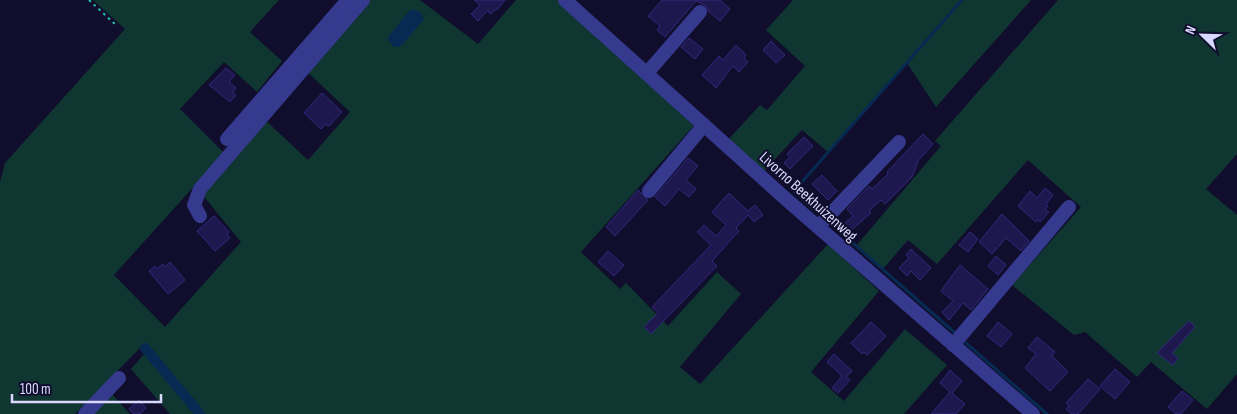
<svg xmlns="http://www.w3.org/2000/svg" width="1237" height="414" font-family="'Sofia Sans Condensed',sans-serif">
<style>
.green{fill:#103631}
.water{fill:#072a52}
.lines{fill:none;stroke-linecap:round;stroke-linejoin:round}
.stream{stroke:#072a52;stroke-width:3}
.canal{stroke:#072a52;stroke-width:10}
.building{fill:#1e184f;stroke:#30287d}
.path{stroke:#23c8ae;stroke-width:2;stroke-dasharray:2.5 4;stroke-linecap:butt}
.minor{stroke:#353a8f;stroke-width:14}
.labels{text-anchor:middle;stroke-width:4;stroke-linejoin:round;paint-order:stroke}
.street-label{font-size:16px;fill:#d9d9ff;stroke:#100e2c}
</style>
<rect width="100%" height="100%" fill="#100e2c"/>
<g class="green">
<path d="M 93,0 L 279,0 L 250,32 L 282,61 L 257,92 L 224,62 L 180,109 L 224,153 L 114,275 L 165,327 L 241,242 L 201,193 L 264,119 L 308,160 L 350,112 L 305,70 L 365,0 L 420,0 L 478,44 L 516,0 L 560,0 L 697,122 L 581,252 L 620,289 L 626,283 L 668,326 L 717,272 L 741,294 L 680,367 L 700,384 L 828,244 L 879,291 L 811,372 L 844,401 L 905,329 L 947,365 L 904,414 L 204,414 L 145,343 L 75,414 L 0,414 L 0,182 L 5,163 L 125,29 Z"/>
<path d="M 793,0 L 1031,0 L 936,107 L 907,63 L 828,152 L 802,130 L 763,172 L 727,141 L 760,105 L 767,110 L 805,66 L 766,30 Z"/>
<path d="M 1058,0 L 1237,0 L 1237,154 L 1206,189 L 1237,215 L 1237,374 L 1207,409 L 1151,362 L 1137,377 L 1085,332 L 1074,335 L 1012,285 L 1081,207 L 1028,160 L 937,264 L 908,240 L 883,269 L 856,246 L 941,146 L 935,141 Z"/>
<path d="M 147,351 L 200,414 L 170,414 L 131,369 Z"/>
<path d="M 109,391 L 130,414 L 86,414 Z"/>
</g>
<path class="water" d="M 413,9 L 420,12 L 424,19 L 402,45 L 399,47 L 394,47 L 388,40 L 389,36 L 409,11 Z"/>
<g class="lines">
<g class="stream">
<path d="M 814,210 L 794,191 L 962,0"/>
<path d="M 830,223 L 954,332"/>
<path d="M 966,343 L 1047,414"/>
</g>
<path class="canal" d="M 145,348 L 200,414"/>
</g>
<g class="building">
<path d="M 474,0 L 505,0 L 497,10 L 496,9 L 491,14 L 487,11 L 478,21 L 471,14 L 480,5 Z"/>
<path d="M 662,0 L 720,0 L 730,9 L 720,21 L 708,11 L 705,5 L 696,1 L 665,37 L 657,30 L 660,26 L 648,16 Z"/>
<path d="M 689,38 L 703,49 L 695,59 L 681,47 Z"/>
<path d="M 771,41 L 785,55 L 776,63 L 763,50 Z"/>
<path d="M 736,45 L 746,55 L 744,58 L 748,62 L 739,72 L 733,66 L 716,88 L 702,75 L 719,56 L 723,60 Z"/>
<path d="M 226,68 L 235,75 L 229,82 L 236,88 L 232,93 L 236,95 L 230,102 L 209,85 Z"/>
<path d="M 322,93 L 342,112 L 329,126 L 326,124 L 321,129 L 304,113 Z"/>
<path d="M 923,134 L 933,144 L 918,161 L 912,177 L 885,204 L 881,200 L 869,211 L 871,213 L 849,232 L 843,225 L 853,216 L 847,209 L 869,186 L 872,189 L 888,174 L 887,172 Z"/>
<path d="M 804,137 L 813,146 L 790,169 L 784,163 L 790,157 L 787,154 Z"/>
<path d="M 688,158 L 698,166 L 686,180 L 696,189 L 689,197 L 679,189 L 665,206 L 655,197 Z"/>
<path d="M 822,175 L 837,191 L 828,200 L 812,184 Z"/>
<path d="M 1045,188 L 1053,195 L 1046,204 L 1048,206 L 1045,210 L 1049,212 L 1040,222 L 1038,219 L 1036,222 L 1018,206 L 1030,191 L 1037,198 Z"/>
<path d="M 638,190 L 648,200 L 615,236 L 606,227 Z"/>
<path d="M 729,193 L 748,211 L 755,205 L 763,215 L 754,222 L 748,215 L 736,228 L 739,231 L 712,261 L 717,266 L 651,334 L 644,327 L 658,313 L 652,307 L 711,245 L 697,232 L 704,225 L 716,236 L 726,225 L 712,212 Z"/>
<path d="M 1002,214 L 1029,241 L 1021,251 L 1006,238 L 992,254 L 979,242 Z"/>
<path d="M 214,216 L 229,232 L 227,235 L 230,238 L 215,251 L 197,231 Z"/>
<path d="M 970,232 L 978,239 L 968,252 L 959,245 Z"/>
<path d="M 911,249 L 931,268 L 920,280 L 911,271 L 907,276 L 899,268 L 909,258 L 906,255 Z"/>
<path d="M 608,251 L 624,265 L 614,276 L 598,262 Z"/>
<path d="M 996,256 L 1006,265 L 998,275 L 988,266 Z"/>
<path d="M 170,262 L 185,280 L 168,294 L 149,271 L 155,266 L 157,269 L 163,264 L 165,267 Z"/>
<path d="M 960,265 L 988,289 L 971,310 L 963,303 L 949,320 L 942,312 L 953,301 L 941,291 Z"/>
<path d="M 1189,321 L 1195,327 L 1172,353 L 1178,358 L 1173,365 L 1157,353 Z"/>
<path d="M 871,322 L 886,336 L 867,355 L 864,352 L 862,354 L 851,343 Z"/>
<path d="M 998,322 L 1012,334 L 1001,347 L 987,336 Z"/>
<path d="M 1037,337 L 1055,352 L 1052,356 L 1068,372 L 1050,391 L 1025,368 L 1036,354 L 1028,348 Z"/>
<path d="M 834,354 L 852,371 L 846,377 L 850,380 L 838,393 L 832,388 L 842,376 L 827,362 Z"/>
<path d="M 1115,369 L 1130,382 L 1115,399 L 1100,386 Z"/>
<path d="M 950,370 L 962,381 L 952,393 L 965,404 L 956,414 L 931,414 L 950,392 L 940,383 Z"/>
<path d="M 1088,379 L 1100,389 L 1078,414 L 1072,414 L 1066,409 L 1069,406 L 1066,403 Z"/>
<path d="M 1182,391 L 1193,400 L 1181,414 L 1176,414 L 1168,407 Z"/>
<path d="M 139,400 L 146,408 L 140,414 L 134,414 L 129,409 Z"/>
</g>
<g class="lines">
<path class="path" d="M 89,0 L 117,26"/>
<g class="minor">
<path d="M 565,0 L 787,200 L 1033,414"/>
<path d="M 647,73 L 700,12"/>
<path d="M 227,139 L 348,0"/>
<path d="M 649,191 L 704,125"/>
<path d="M 200,216 L 194,205 L 200,189 L 363,0"/>
<path d="M 818,227 L 899,142"/>
<path d="M 953,345 L 1069,207"/>
<path d="M 85,414 L 119,378"/>
</g>
</g>
<g class="labels">
<g class="street-label">
<text transform="translate(809 196) rotate(42)" y="6">Livorno Beekhuizenweg</text>
</g>
</g>
<g transform="translate(1202 35) rotate(293)" stroke="#100e2c" stroke-width="4" paint-order="stroke">
<path d="M0-4L9 19L0 12L-9 19Z" fill="#d9d9ff"/>
<text y="-8" font-size="14" font-weight="bold" text-anchor="middle" fill="#d9d9ff">N</text>
</g>
<path d="M12 394v8h149v-8" fill="none" stroke="#d9d9ff" stroke-width="2.5"/>
<text x="20" y="394" font-size="15" fill="#d9d9ff" stroke="#100e2c" stroke-width="4" paint-order="stroke">100 m</text>
</svg>
